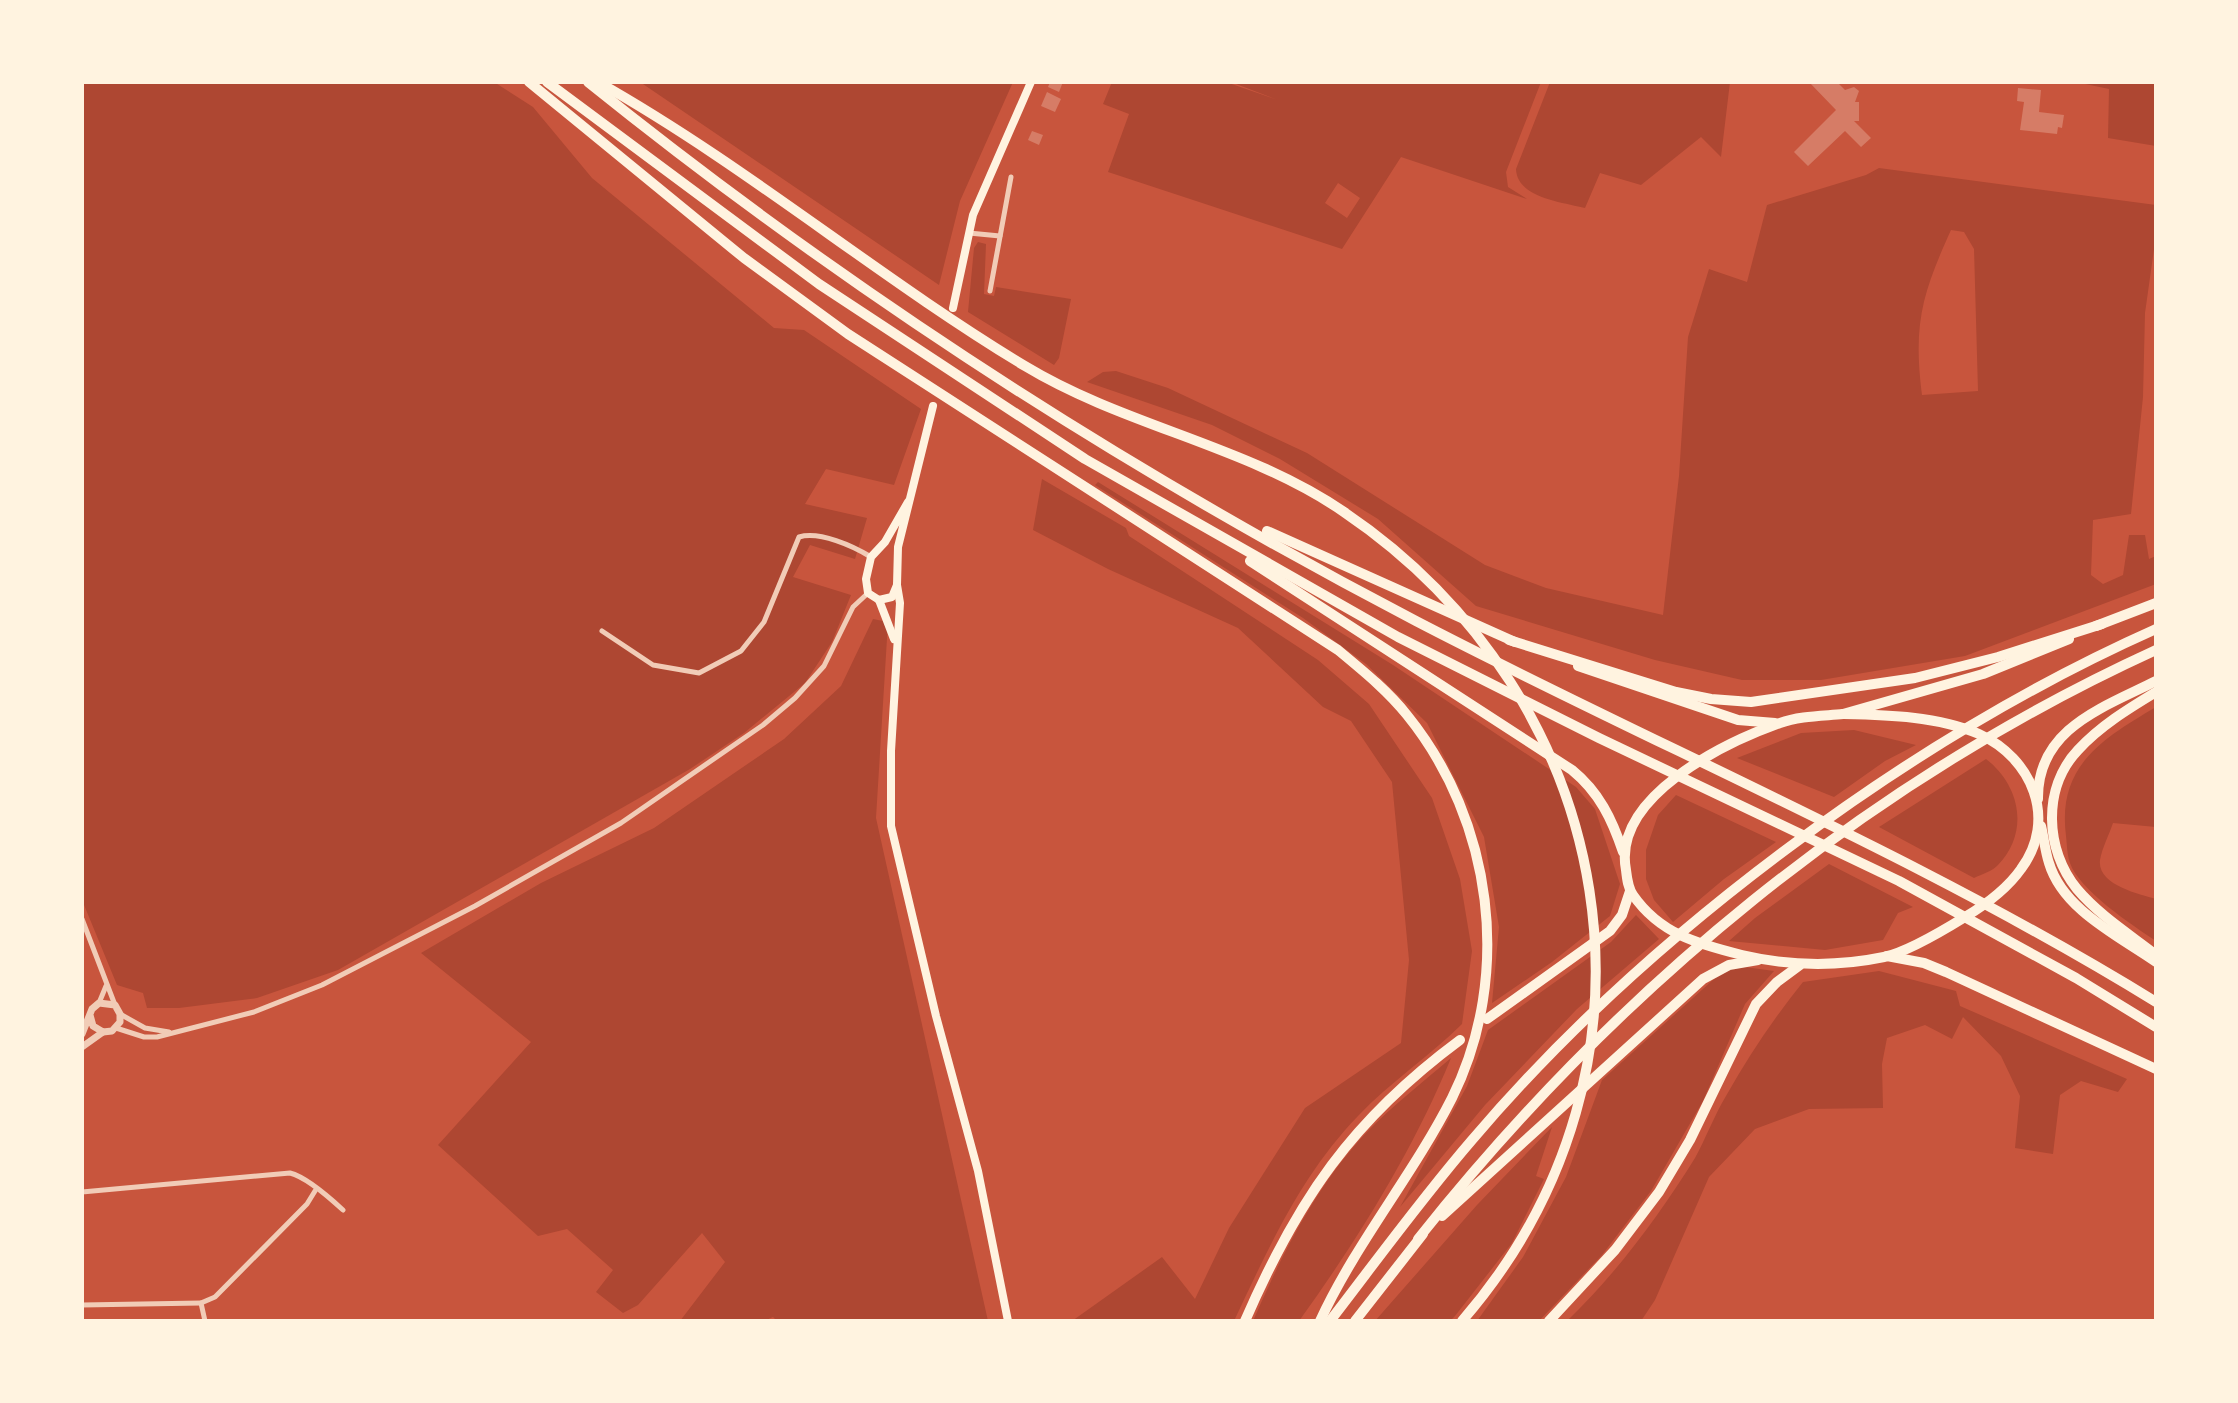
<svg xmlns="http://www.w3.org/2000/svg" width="2238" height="1403" font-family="Quicksand,sans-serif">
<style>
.green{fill:#ae4732;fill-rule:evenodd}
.building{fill:#d67c66}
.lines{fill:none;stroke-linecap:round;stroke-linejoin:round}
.minor{stroke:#f1ccb7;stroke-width:5}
.tertiary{stroke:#f1ccb7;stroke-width:7}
.secondary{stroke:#fff3e0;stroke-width:8}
.trunk{stroke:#fff3e0;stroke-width:10}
.motorway{stroke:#fff3e0;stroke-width:10}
</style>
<rect width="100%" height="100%" fill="#c8553d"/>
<g class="green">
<path d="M 82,82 L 494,82 L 533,107 L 592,178 L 774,328 L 804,330 L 921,409 L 894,485 L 826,469 L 805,504 L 867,518 L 855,559 L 810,545 L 793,577 L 851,595 L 832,642 L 805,683 L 744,733 L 690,769 L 338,970 L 257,998 L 179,1008 L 147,1008 L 143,993 L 117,985 L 82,900 Z"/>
<path d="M 640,82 L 1013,82 L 960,201 L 939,285 Z"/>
<path d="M 1112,82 L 1226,82 L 1278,100 L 1231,82 L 1541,82 L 1506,172 L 1508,187 L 1527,199 L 1401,157 L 1342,249 L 1108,172 L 1129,114 L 1103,104 ZM 1338,183 L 1360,198 L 1347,218 L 1325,203 Z"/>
<path d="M 1550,82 L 1730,82 L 1721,157 L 1701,137 L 1641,185 L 1600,173 L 1585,208 C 1563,202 1517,198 1516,169 Z"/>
<path d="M 2076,82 L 2156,82 L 2156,146 L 2108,138 L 2109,89 Z"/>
<path d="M 1879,168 L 2156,205 L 2156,235 L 2145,313 L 2143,397 L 2131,514 L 2093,520 L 2091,575 L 2103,584 L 2123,575 L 2129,535 L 2145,535 L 2149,559 L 2156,556 L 2156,584 L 1965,656 L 1821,680 L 1742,680 L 1655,660 L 1476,606 L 1378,519 L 1280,459 L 1212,425 L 1087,382 L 1103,372 L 1116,371 L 1168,388 L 1307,453 L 1485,565 L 1546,588 L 1663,615 L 1679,476 L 1688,337 L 1709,269 L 1747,282 L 1767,205 L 1866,175 ZM 1951,230 L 1964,232 L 1974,249 L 1978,391 L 1922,395 C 1913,324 1922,294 1951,230 Z"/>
<path d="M 978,242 L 986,244 L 984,294 L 994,296 L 996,287 L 1071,299 L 1059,358 L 1054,365 L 968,312 L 974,248 Z"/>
<path d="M 1042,479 L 1126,528 L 1129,536 L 1318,660 L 1369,704 L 1432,798 L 1460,879 L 1472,951 L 1462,1024 C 1430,1056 1390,1082 1358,1116 C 1301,1175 1269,1247 1234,1321 L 1072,1321 L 1162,1257 L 1195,1299 L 1229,1228 L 1305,1108 L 1401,1043 L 1409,960 L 1392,782 L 1351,721 L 1323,707 L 1238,628 L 1108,569 L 1033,530 Z"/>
<path d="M 1098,482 L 1393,665 L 1576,787 L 1595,809 L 1620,884 L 1610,916 L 1552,962 L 1492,1003 L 1499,927 L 1484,837 L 1427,723 L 1366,664 L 1303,618 L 1095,485 Z"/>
<path d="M 873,619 L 888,622 L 876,818 L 988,1321 L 777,1321 L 773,1317 L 764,1321 L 680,1321 L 725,1262 L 702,1233 L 638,1305 L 623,1313 L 596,1292 L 613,1270 L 567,1229 L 538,1236 L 438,1145 L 531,1042 L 421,953 L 541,883 L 654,828 L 784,739 L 841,686 Z"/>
<path d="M 2156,707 L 2156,827 L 2113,823 C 2109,835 2102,848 2100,860 C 2097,885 2139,894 2156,899 L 2156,941 C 2132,925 2079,890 2070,863 C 2067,855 2067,844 2066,836 C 2057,766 2102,739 2156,707 Z"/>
<path d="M 1854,730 L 1916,745 L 1885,761 L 1834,797 L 1737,758 L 1801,733 Z"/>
<path d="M 1986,759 C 2020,785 2030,832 1998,865 C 1993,871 1982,874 1974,878 L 1879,827 Z"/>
<path d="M 1676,795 L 1776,842 L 1724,879 L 1673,922 L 1654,900 L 1646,879 L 1646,850 L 1658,815 Z"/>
<path d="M 1829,864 L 1913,907 L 1898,913 L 1883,940 L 1825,950 L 1729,941 L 1755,918 Z"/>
<path d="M 1636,915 L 1659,939 L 1577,1009 L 1485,1105 L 1400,1207 L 1467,1086 L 1488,1030 L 1611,942 Z"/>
<path d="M 1745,967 L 1774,971 L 1745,1004 L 1703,1101 L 1651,1191 L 1602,1255 L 1539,1321 L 1477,1321 L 1523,1257 L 1566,1177 L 1602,1080 L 1714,979 L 1733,968 Z"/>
<path d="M 1879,971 L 1956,991 L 1960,1006 L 2127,1079 L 2118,1092 L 2081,1081 L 2060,1095 L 2053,1154 L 2015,1148 L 2020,1096 L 2001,1056 L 1963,1017 L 1952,1039 L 1925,1025 L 1887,1038 L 1882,1064 L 1883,1108 L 1809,1109 L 1755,1129 L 1709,1177 L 1655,1300 L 1641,1321 L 1567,1321 C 1616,1274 1659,1216 1695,1158 C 1706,1138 1714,1116 1726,1096 C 1749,1055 1774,1018 1803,982 Z"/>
<path d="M 1451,1058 C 1413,1151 1358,1239 1299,1321 L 1253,1321 C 1282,1254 1316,1186 1366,1133 C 1392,1106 1423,1082 1451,1058 Z"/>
<path d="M 1552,1127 L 1536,1176 L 1544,1179 L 1512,1243 L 1455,1316 L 1450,1321 L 1375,1321 L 1477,1205 Z"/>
</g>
<g class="building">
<path d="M 1050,82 L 1063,82 L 1059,92 L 1048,87 Z"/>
<path d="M 1809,82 L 1837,82 L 1845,90 L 1854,87 L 1859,91 L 1855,102 L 1859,102 L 1859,121 L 1854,121 L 1871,138 L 1861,147 L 1845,131 L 1808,166 L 1794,152 L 1836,110 Z"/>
<path d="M 2018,88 L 2041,90 L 2039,112 L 2064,115 L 2062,128 L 2058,127 L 2057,134 L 2020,130 L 2024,102 L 2017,101 Z"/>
<path d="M 1047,92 L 1061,99 L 1055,112 L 1041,106 Z"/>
<path d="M 1032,131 L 1043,135 L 1039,145 L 1028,140 Z"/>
</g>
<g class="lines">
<g class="minor">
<path d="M 969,233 L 1000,236"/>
<path d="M 990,291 L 1011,177"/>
<path d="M 602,631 L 653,665 L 699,673 L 741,651 L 764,622 L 799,537 C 820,531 853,546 871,557"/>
<path d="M 82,919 L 115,1005"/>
<path d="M 99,1003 L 106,986"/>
<path d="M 120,1014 L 145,1028 L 169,1032"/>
<path d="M 116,1028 L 144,1037 L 157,1037 L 254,1012 L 322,985 L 475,906 L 621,823 L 763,725 L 795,698 L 824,666 L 853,607 L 868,593"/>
<path d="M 82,1192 L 290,1173 C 306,1177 330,1198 343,1210"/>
<path d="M 82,1305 L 201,1303"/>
<path d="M 205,1321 L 201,1303 L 215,1297 L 307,1204 L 315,1191"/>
</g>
<g class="tertiary">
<path d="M 82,1034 L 92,1009 L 99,1003 L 115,1005 L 120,1014 L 120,1022 L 112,1031 L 103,1032 L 93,1026 L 90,1015"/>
<path d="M 82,1047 L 103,1032"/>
</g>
<g class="secondary">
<path d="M 953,308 L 973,215 L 1031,82"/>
<path d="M 908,502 L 885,542 L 871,557 L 866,579 L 868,593 L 879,600 L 892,597 L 897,585 L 898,547 L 933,406"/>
<path d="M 897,585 L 900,603 L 891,751 L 891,826 L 936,1016 L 978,1171 L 1008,1321"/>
<path d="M 879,600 L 894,639"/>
</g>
<g class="trunk">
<path d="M 529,82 L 744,258 L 848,334 L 1338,650 C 1362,670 1387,690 1407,715 C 1493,821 1513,975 1452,1098 C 1413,1175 1356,1243 1320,1321"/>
<path d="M 547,82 L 819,284 L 1085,459 L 1398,637 L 1599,738 L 1899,881 L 2076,978 L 2156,1027"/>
<path d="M 588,82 C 844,288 1124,469 1416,621 C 1662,749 1919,856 2156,1002"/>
<path d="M 598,82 C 747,166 879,278 1025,366 C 1126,427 1246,445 1344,512 C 1619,698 1684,1065 1462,1321"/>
<path d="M 1267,531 L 1515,642"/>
<path d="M 1250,561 L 1572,770 C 1599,792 1612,819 1623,852"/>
<path d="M 1578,666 L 1738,720 L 1775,723"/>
<path d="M 1843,714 C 1887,715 1938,716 1979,734 C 2032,758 2058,819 2021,869 C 2007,889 1985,905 1965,917 C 1944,930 1907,952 1884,957 C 1836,967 1789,966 1742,955 C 1698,944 1660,934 1633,895 C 1628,888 1627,879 1626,870 C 1612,797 1724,743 1780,723 C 1799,716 1822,716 1843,714 Z"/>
<path d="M 2041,826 C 2044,838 2045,851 2049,863 C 2063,910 2119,936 2156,962"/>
<path d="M 1887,956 L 1924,963 L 1946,972 L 2156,1069"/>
<path d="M 1487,1019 L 1610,931 L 1622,915 L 1630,891"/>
<path d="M 1442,1216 L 1703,979 L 1729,965 L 1758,960"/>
<path d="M 1245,1321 C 1298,1199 1352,1120 1460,1040"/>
<path d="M 1355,1321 L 1423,1234"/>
<path d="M 1549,1321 L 1615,1250 L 1659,1192 L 1690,1140 L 1756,1004 L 1777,982 L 1800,965"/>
</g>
<g class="motorway">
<path d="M 2096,626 L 2156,603"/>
<path d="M 1509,640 L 1676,692 L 1711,699 L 1751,702 L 1915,678 L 1998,657 L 2102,624"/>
<path d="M 2156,692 C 2128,709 2100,726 2078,750 C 2042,788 2045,850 2077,889 C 2099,915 2129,934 2156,955"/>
<path d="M 1843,714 L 1983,674 L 2069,639"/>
<path d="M 2038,799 C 2037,729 2102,708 2156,681"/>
<path d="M 1418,1239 C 1616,990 1865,783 2156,650"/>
<path d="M 1330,1321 C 1377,1260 1422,1198 1472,1140 C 1646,935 1911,738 2156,629"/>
</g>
</g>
<rect width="2238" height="1403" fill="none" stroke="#fff3e0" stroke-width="168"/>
</svg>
